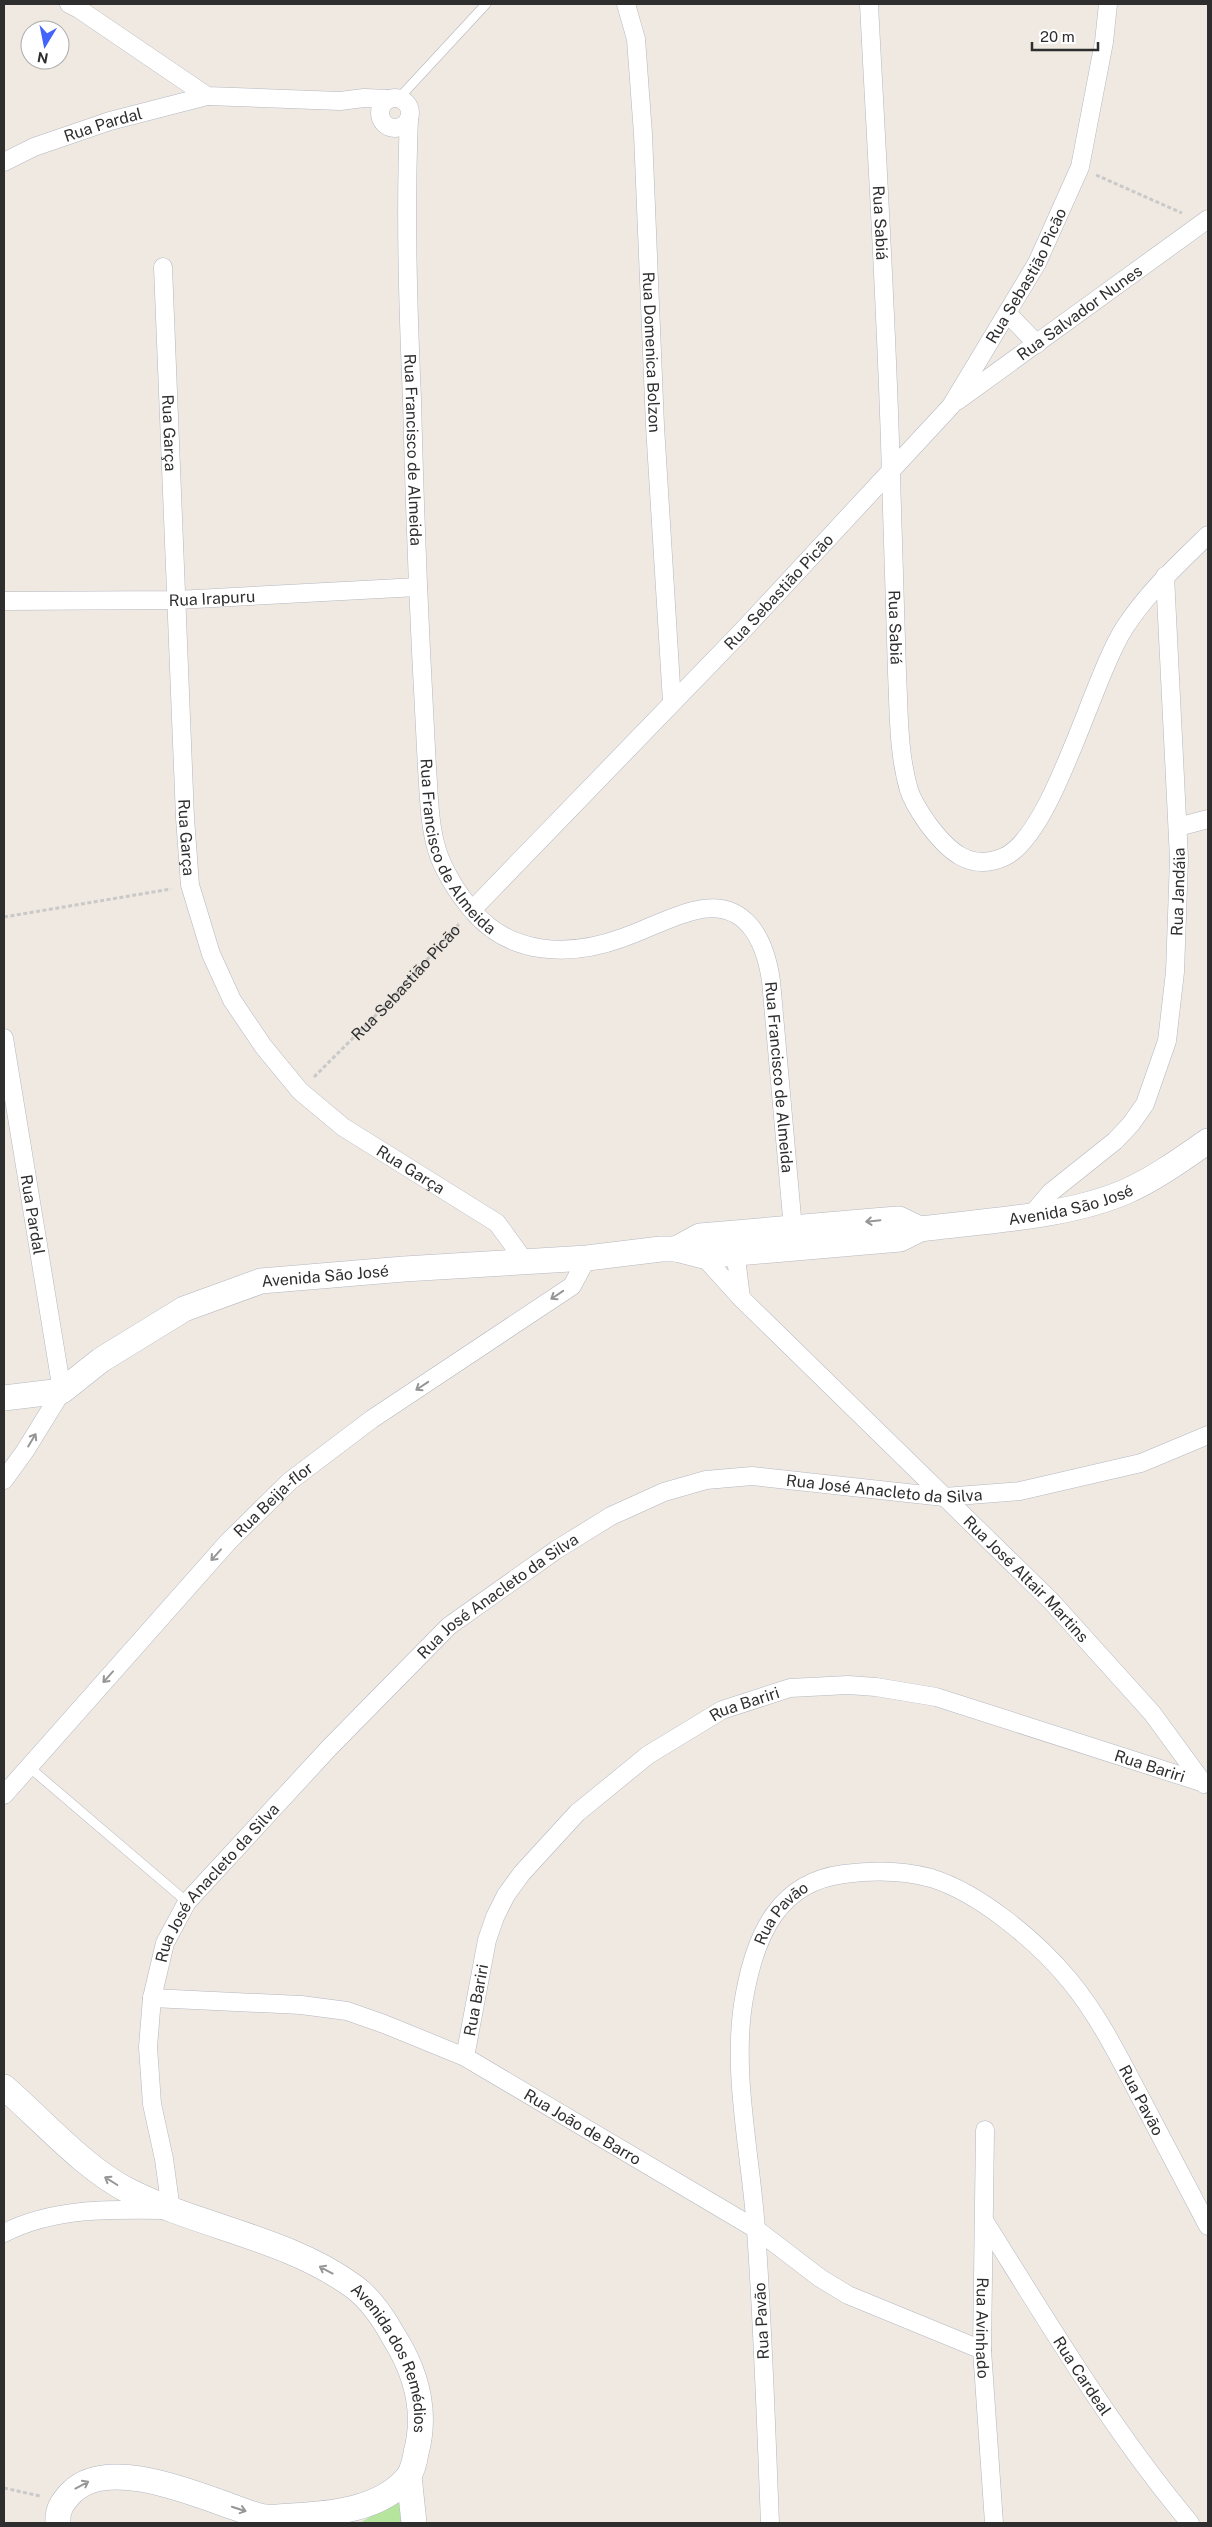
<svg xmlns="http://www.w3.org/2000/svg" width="1212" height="2527" font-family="'Public Sans',sans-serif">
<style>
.green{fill:#b6e59e}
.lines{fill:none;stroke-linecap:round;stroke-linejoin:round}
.lane-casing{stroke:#b4b7c1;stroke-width:10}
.street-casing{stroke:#b4b7c1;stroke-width:19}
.secondary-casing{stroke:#b4b7c1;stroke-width:26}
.path{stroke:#c9c9c9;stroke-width:3;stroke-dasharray:4 2.5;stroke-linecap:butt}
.lane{stroke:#fff;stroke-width:9}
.street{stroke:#fff;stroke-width:18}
.secondary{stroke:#fff;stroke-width:25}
.oneway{stroke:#969696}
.labels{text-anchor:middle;stroke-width:5;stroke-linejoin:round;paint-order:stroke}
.street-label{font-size:16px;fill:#2e2e2e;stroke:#fff}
</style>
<rect width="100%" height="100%" fill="#efe9e1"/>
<path class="green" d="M 407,2494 L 409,2523 L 360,2523 Z"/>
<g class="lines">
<defs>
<g id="lane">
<path d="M 399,98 L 486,4"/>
<path d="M 29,1767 L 187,1902"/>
</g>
<g id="street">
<path d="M 69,4 L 79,9 L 207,96 L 340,101 L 364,98 L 389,99"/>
<path id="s2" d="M 626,4 L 636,39 L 643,134 L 655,426 L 672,702"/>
<path id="s3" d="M 869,4 C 877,161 887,319 891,476 C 893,542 895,607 897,673 C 899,712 898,753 909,790 C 913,803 921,814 928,824 C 948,851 970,872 1004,857 C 1053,835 1092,678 1125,627 C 1148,592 1178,564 1208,535"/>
<circle cx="395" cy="113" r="15"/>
<path id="s4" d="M 409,119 C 405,213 408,306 412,400 C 414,484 417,568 421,651 C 423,690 425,729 427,768 C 429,795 429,824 437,850 C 443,870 458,894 472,910 C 510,956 570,957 622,938 C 646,930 669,917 693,911 C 745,897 765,939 771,981 L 794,1240"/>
<path id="s5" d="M 4,162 L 34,147 L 110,121 L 207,96"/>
<path id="s6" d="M 163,267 L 185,818 L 190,885 L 211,954 L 232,1000 L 263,1046 L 300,1091 L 343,1127 L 497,1223 L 526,1263"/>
<path d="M 1008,314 L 1037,344"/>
<path id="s7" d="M 957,401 L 1208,219"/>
<path id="s8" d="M 4,601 L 177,600 L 418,587"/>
<path d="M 1178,827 L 1208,819"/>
<path id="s9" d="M 472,910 L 745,628 L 951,406 L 1037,263 L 1080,167 L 1104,42 L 1108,4"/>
<path id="s10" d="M 4,1038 L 62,1391 L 25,1451 L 4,1480"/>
<path id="s11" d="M 1032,1214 L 1051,1192 L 1115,1141 L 1131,1124 L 1145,1104 L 1167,1041 L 1175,972 L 1179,859 L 1165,576"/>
<path d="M 734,1242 L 741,1298"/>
<path id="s12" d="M 702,1249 L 703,1256 L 741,1298 L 1051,1601 L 1152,1713 L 1204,1784"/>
<path id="s13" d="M 4,1795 L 228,1542 L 290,1481 L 372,1419 L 572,1286 L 587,1258"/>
<path id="s14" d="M 152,1998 L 301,2005 L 347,2011 L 384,2024 L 465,2057 L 756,2229 L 820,2278 L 848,2295 L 982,2350"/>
<path id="s15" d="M 465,2057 L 487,1940 L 495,1917 L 506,1895 L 522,1873 L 577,1813 L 648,1755 L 722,1710 L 790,1688 L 848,1685 L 876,1687 L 936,1697 L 1204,1783"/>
<path id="s16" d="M 985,2130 L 982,2350 L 994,2523"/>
<path id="s17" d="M 985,2222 C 1049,2324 1112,2430 1190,2523"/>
<path id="s18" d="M 4,2233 C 55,2207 115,2209 171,2210 L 164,2159 L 152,2104 L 148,2047 L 152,1998 L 165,1943 L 187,1902 L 329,1748 L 449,1626 L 556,1550 L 611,1516 L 664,1492 L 706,1480 L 752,1476 L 944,1497 L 1020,1491 L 1141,1463 L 1208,1435"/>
<path id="s19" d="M 770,2523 C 766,2425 763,2327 756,2230 C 751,2154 730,2068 745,1993 C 756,1934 779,1882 844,1874 C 873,1870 902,1870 931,1878 C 980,1893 1038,1942 1070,1981 C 1098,2015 1118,2055 1138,2093 C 1161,2137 1185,2182 1208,2226"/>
</g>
<g id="secondary">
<path d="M 676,1249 L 700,1236 L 885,1220 L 899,1219 L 920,1229"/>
<path id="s20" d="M 4,1398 L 62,1391 L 101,1360 L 184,1309 L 261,1281 L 404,1269 L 587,1258 L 661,1249 L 676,1249 L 703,1256 L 900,1239 L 920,1229 C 983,1221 1069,1217 1127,1191 C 1156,1178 1182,1159 1208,1141"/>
<path id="s21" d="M 4,2087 C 42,2120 85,2169 129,2191 C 200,2227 287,2238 353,2286 C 370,2298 384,2319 394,2337 C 416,2372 427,2412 416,2453 C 415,2460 412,2471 408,2477 C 381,2510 330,2514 291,2516 C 283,2516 273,2518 265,2517 C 256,2516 245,2511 236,2508 C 195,2494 108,2456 72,2492 C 62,2502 57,2510 58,2523"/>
<path d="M 409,2476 L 414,2523"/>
</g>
</defs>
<use href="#lane" class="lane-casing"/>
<use href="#street" class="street-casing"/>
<use href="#secondary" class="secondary-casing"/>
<g class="path">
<path d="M 1096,175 L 1182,213"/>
<path d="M 4,917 L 171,889"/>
<path id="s1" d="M 314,1077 L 389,1002 L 459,924"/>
<path d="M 4,2488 L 40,2496"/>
</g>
<use href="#lane" class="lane"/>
<use href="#street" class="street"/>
<use href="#secondary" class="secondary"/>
</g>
<defs><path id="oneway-shaft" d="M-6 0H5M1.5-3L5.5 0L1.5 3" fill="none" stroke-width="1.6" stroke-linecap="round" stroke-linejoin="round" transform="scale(1.25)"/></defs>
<g class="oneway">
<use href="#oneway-shaft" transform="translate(873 1221) rotate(174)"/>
<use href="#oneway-shaft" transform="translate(557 1295) rotate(146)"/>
<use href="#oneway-shaft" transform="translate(422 1386) rotate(146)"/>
<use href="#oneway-shaft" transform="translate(32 1440) rotate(-59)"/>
<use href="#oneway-shaft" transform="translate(216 1555) rotate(132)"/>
<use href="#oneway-shaft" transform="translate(108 1677) rotate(132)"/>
<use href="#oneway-shaft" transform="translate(111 2181) rotate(-148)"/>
<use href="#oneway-shaft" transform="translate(326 2270) rotate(-152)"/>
<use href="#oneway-shaft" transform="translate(82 2485) rotate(-28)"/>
<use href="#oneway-shaft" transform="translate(239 2509) rotate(18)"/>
</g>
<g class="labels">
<g class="street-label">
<text dy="6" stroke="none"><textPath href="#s5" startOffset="106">Rua Pardal</textPath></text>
<text dy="6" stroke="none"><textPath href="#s3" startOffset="219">Rua Sabiá</textPath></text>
<text dy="6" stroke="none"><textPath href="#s9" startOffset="846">Rua Sebastião Picão</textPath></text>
<text dy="6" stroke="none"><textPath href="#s7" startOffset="151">Rua Salvador Nunes</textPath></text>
<text dy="6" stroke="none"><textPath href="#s2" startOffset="350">Rua Domenica Bolzon</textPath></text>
<text dy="6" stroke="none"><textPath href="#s6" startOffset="166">Rua Garça</textPath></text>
<text dy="6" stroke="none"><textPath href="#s4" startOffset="331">Rua Francisco de Almeida</textPath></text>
<text dy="6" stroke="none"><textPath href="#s9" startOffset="442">Rua Sebastião Picão</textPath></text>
<text dy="6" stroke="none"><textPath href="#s8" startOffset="208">Rua Irapuru</textPath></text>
<text dy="6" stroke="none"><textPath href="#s3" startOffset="624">Rua Sabiá</textPath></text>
<text dy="6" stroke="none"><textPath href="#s6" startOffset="571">Rua Garça</textPath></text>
<text dy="6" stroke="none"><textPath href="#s4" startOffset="736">Rua Francisco de Almeida</textPath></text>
<text dy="6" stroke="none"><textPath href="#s11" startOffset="375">Rua Jandáia</textPath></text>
<text dy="6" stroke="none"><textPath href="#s1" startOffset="132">Rua Sebastião Picão</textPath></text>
<text dy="6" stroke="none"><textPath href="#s4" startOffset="1260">Rua Francisco de Almeida</textPath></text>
<text dy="6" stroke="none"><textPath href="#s6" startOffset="991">Rua Garça</textPath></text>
<text dy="6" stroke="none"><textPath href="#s20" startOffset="1105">Avenida São José</textPath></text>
<text dy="6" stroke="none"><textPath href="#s10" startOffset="179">Rua Pardal</textPath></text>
<text dy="6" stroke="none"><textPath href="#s20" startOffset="352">Avenida São José</textPath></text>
<text dy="6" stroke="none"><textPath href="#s18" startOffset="1345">Rua José Anacleto da Silva</textPath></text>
<text dy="6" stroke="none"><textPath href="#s13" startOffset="400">Rua Beija-flor</textPath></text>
<text dy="6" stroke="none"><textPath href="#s12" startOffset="464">Rua José Altair Martins</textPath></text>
<text dy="6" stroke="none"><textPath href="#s18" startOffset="925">Rua José Anacleto da Silva</textPath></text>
<text dy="6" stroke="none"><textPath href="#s15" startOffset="478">Rua Bariri</textPath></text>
<text dy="6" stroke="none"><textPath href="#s15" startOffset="898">Rua Bariri</textPath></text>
<text dy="6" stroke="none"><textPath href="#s18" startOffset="520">Rua José Anacleto da Silva</textPath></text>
<text dy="6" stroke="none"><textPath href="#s19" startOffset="621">Rua Pavão</textPath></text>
<text dy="6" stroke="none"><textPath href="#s15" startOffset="58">Rua Bariri</textPath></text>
<text dy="6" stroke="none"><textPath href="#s19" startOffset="1101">Rua Pavão</textPath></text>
<text dy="6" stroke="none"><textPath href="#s14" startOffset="459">Rua João de Barro</textPath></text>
<text transform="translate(761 2321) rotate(-93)" y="6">Rua Pavão</text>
<text dy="6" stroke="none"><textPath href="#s16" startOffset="198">Rua Avinhado</textPath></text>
<text dy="6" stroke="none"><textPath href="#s21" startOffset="491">Avenida dos Remédios</textPath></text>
<text dy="6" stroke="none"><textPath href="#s17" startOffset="182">Rua Cardeal</textPath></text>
</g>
</g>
<rect width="1212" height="2527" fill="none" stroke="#2e2e2e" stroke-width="10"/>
<g transform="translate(45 45) rotate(190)"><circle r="24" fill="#ffffff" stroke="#ababab"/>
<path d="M0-4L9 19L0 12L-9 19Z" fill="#4264fb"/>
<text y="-8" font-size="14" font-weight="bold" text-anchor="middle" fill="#2e2e2e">N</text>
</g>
<path d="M1032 42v8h66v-8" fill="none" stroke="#2e2e2e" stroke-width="2.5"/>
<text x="1040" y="42" font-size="15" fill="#2e2e2e" stroke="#ffffff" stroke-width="4" paint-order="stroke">20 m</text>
</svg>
